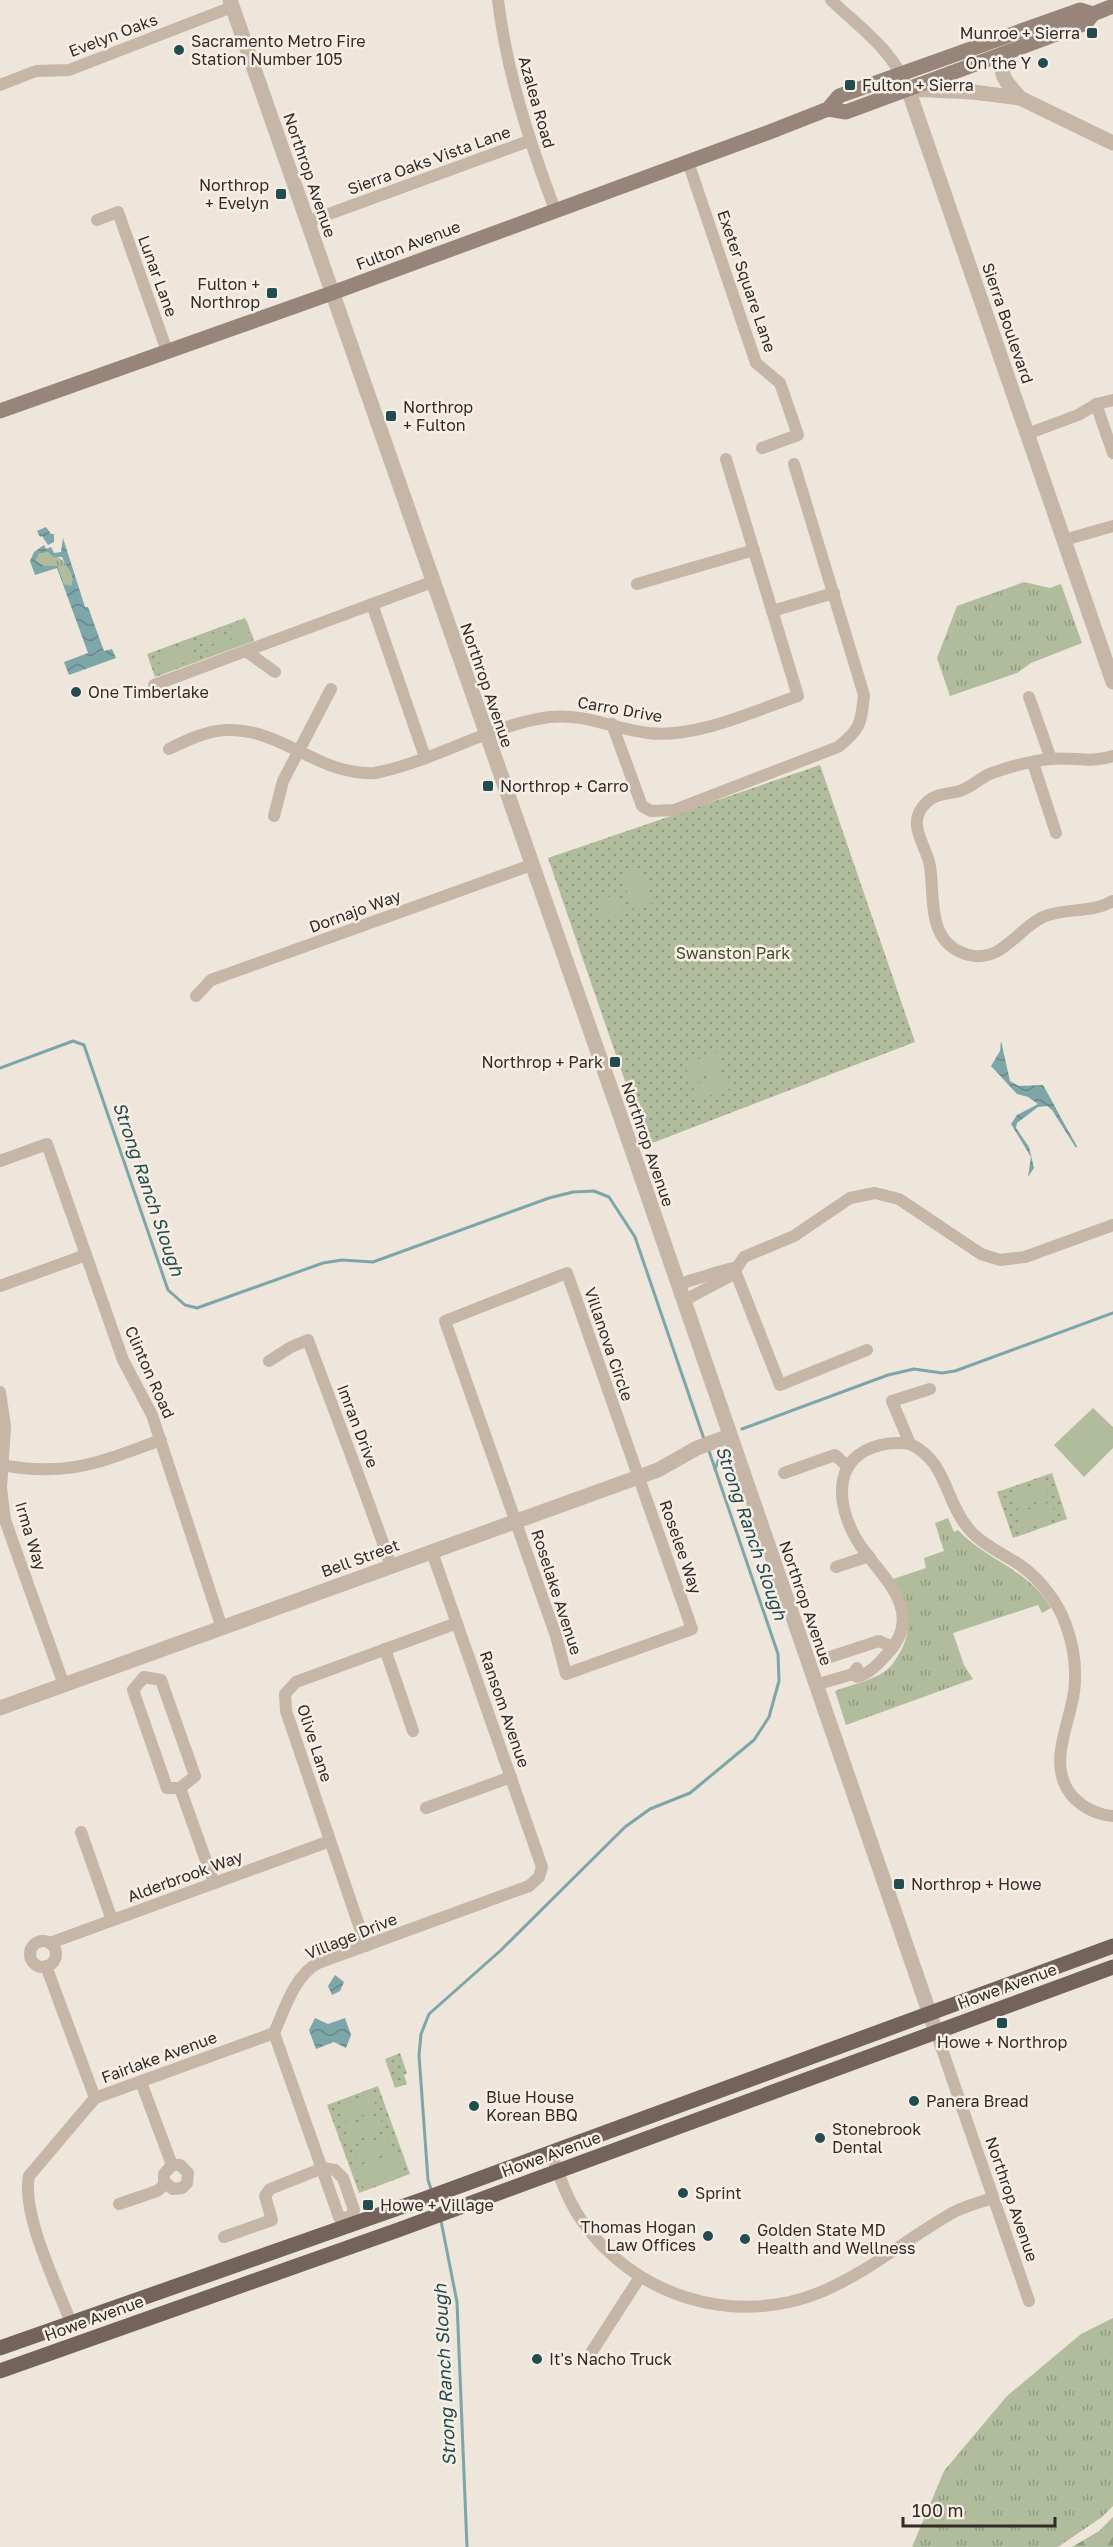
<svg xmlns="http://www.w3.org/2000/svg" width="1113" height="2547" font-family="'Golos Text',sans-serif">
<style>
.grass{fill:url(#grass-tufts)}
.forest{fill:url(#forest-firs)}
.park{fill:url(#park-dots)}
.pitch{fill:#b1bc9c}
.water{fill:url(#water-waves);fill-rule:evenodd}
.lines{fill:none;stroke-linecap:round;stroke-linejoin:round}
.stream{stroke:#7da6a8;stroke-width:3}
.minor{stroke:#c5b6a8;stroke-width:12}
.tertiary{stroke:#c5b6a8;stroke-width:15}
.secondary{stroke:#98857a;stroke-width:15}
.primary{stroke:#73635a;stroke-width:15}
.poi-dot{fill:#214c50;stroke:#f7efe6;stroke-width:2}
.labels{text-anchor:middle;stroke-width:5;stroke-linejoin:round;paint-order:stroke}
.poi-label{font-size:16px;fill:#332b27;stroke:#f7efe6;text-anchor:start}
.street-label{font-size:16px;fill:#332b27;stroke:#f7efe6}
.park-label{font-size:16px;fill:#424e2e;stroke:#f7efe6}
.water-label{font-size:18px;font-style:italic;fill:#214c50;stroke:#f7efe6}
</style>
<defs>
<pattern id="grass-tufts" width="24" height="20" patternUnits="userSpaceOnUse" patternTransform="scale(1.5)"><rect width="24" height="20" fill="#b1bc9c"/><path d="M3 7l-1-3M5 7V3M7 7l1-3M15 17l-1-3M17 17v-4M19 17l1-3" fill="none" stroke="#91997f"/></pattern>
<pattern id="forest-firs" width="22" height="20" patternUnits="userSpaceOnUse" patternTransform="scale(1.5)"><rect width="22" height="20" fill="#b1bc9c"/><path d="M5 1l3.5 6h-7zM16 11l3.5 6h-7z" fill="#91997f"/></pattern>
<pattern id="park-dots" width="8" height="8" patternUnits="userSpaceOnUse" patternTransform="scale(1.5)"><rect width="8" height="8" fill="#b1bc9c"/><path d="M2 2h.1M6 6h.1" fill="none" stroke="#91997f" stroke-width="1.8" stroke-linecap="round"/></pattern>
<pattern id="water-waves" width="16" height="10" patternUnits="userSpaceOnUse" patternTransform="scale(1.5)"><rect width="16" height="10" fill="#7da6a8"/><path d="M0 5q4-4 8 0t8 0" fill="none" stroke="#678789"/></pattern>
</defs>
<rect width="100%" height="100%" fill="#eee5db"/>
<g class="grass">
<path d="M 47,552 C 61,557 77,568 71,586 L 64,584 L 58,566 L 44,566 L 36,560 L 39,554 Z"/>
<path d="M 1024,582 L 1050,588 L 1061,584 L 1082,643 L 1031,663 L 1017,673 L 950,696 L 937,658 L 957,606 Z"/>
<path d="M 948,1518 L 954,1532 L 958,1530 C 987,1561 1030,1570 1051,1608 L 1042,1613 L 1038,1605 L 953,1633 L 964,1665 L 973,1679 L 846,1725 L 835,1691 C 850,1685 870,1681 884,1672 C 890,1668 895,1661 899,1654 C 915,1628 907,1605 893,1579 L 926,1568 L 924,1558 L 944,1551 L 935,1523 Z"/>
<path d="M 1113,2318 L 1113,2506 L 1102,2517 L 1058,2547 L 912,2547 L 944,2471 L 1007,2396 L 1081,2334 Z"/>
</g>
<path class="forest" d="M 1113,2517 L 1113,2547 L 1072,2547 L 1099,2531 Z"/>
<g class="park">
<path d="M 245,618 L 254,641 L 155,677 L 147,654 Z"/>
<path d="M 820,765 L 915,1042 L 647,1145 L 548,858 Z"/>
<path d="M 1052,1473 L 1067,1519 L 1013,1538 L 997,1492 Z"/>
<path d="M 400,2053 L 407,2073 L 404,2075 L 407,2084 L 395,2088 L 385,2059 Z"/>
<path d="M 378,2086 L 410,2174 L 359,2193 L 327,2105 Z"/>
</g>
<g class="pitch">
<path d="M 247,621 L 250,630 L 231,637 L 228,628 Z"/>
<path d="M 221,630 L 224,639 L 205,646 L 202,638 Z"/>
<path d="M 251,632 L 254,640 L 235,647 L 231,639 Z"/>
<path d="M 225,641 L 228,649 L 209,656 L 206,648 Z"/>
<path d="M 191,643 L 197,658 L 162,671 L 157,655 Z"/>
<path d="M 641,868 L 652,903 L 633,909 L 621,874 Z"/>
<path d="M 617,894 L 623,913 L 602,920 L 596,901 Z"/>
<path d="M 718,1052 L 724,1068 L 690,1080 L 685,1064 Z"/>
<path d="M 726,1073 L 731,1088 L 698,1100 L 692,1085 Z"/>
<path d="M 1093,1408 L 1113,1427 L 1113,1448 L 1084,1477 L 1054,1445 Z"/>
<path d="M 1044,1482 L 1050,1497 L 1016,1509 L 1010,1493 Z"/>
<path d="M 1051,1502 L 1056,1517 L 1023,1529 L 1017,1513 Z"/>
<path d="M 372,2094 L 377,2110 L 344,2122 L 338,2107 Z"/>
<path d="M 379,2115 L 385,2130 L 351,2142 L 345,2127 Z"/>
<path d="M 387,2136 L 392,2151 L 359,2164 L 353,2148 Z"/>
<path d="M 396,2152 L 404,2174 L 364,2189 L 355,2167 Z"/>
</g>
<g class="water">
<path d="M 46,527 L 51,534 L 54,534 L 54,542 L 48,545 L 42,536 L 40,537 L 37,531 Z"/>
<path d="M 63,538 L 85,607 L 88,607 L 104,651 L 112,649 L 116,658 L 69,675 L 64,662 L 88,653 L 57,568 L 35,575 L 30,561 L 34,552 L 44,545 L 46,549 L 51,547 L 54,553 L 61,552 ZM 48,552 L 53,557 L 62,557 C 66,567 76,574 71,586 L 64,584 L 58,566 L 44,566 L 36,560 L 39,554 Z"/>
<path d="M 1001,1041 L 1010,1081 L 1019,1086 L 1043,1085 C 1055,1106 1065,1126 1077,1146 L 1076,1148 L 1052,1110 L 1047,1106 L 1038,1107 L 1017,1123 L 1016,1128 L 1029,1147 L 1034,1168 L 1028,1177 L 1031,1157 L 1011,1124 L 1017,1115 L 1038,1104 L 1028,1097 L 1017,1094 L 991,1066 L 1000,1051 Z"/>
<path d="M 335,1975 L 344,1982 L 340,1991 L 332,1995 L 328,1986 Z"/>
<path d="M 315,2018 L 328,2024 L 345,2018 L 351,2035 L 346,2048 L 334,2042 L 316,2049 L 309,2030 Z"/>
</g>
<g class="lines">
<g class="stream">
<path d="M 0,1068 L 73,1041 L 84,1045 L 168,1290 L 185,1305 L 197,1308 L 323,1263 L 342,1260 L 373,1262 L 549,1198 L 573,1192 L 594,1191 L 609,1197 L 635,1237 L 704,1439"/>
<path d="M 742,1429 L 888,1375 L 914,1369 L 942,1373 L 955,1371 L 1113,1313"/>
<path d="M 715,1469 L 720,1456"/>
<path d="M 432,2192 L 428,2180 L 419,2055 L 421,2034 L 429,2014 L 500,1951 L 625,1827 L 650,1809 L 690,1793 L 754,1740 L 769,1717 L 779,1681 L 778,1654 L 708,1448"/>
<path d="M 441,2221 L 457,2302 L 467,2547"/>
</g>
<g class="minor">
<path d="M 498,0 C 507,74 529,140 555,210"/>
<path d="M 831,0 C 861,29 892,49 908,89"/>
<path d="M 0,85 L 36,71 L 69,70 L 232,7"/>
<path d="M 688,162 L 756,363 L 780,383 L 798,435 L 762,448"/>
<path d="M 97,220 L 118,212 L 167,351"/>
<path d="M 307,222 L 529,141"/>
<path d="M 1096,404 L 1113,453"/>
<path d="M 1027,434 L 1078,415 L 1097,404 L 1113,400"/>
<path d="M 1064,540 L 1113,526"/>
<path d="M 637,584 L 754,550"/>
<path d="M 372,604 L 425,757"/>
<path d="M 772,611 L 834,593"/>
<path d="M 246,651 L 275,672"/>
<path d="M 154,685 L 432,582"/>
<path d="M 1029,697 L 1051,759"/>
<path d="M 612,724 L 642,806 L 651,811 L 674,810 L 838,747 C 861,729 861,723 864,695 L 794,464"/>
<path d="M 169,749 C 187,740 206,731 226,730 C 283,728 318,776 375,773 C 433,762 492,724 550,717 C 585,713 614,729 648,733 C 695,739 753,711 798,696 L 726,459"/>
<path d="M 1113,756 C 1091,764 1072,756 1050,759 C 1031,761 1009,767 992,773 C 981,777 972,787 960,791 C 948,794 936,793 926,803 C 905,823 926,844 930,866 C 935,899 926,944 969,955 C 1002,963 1017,929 1043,917 C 1066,907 1091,914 1113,901"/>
<path d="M 1033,763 L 1056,833"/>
<path d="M 274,816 L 283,781 L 331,689"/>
<path d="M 196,996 L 211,980 L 531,865"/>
<path d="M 0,1161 L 47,1144 L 123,1360 L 152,1415 L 222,1628"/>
<path d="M 734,1268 L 780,1385 L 867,1350"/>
<path d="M 567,1273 L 692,1629 L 566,1674 L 556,1636 L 445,1321 Z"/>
<path d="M 678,1285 C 685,1282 730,1268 734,1268"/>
<path d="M 0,1286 L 86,1255"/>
<path d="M 683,1301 L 732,1275 L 744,1257 L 794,1236 L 850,1198 L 875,1193 L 899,1199 L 981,1254 L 1000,1260 L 1025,1257 L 1113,1225"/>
<path d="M 269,1361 L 291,1347 L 308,1340 C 336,1416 365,1490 391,1566"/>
<path d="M 930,1389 L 892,1401 L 910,1444 C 947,1461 944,1499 968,1528 C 981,1544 1002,1553 1020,1565 C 1040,1579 1058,1602 1066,1625 C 1074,1647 1077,1669 1074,1692 C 1069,1727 1046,1766 1073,1797 C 1084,1808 1098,1815 1113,1816"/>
<path d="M 0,1392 L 5,1426 L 1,1488 L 5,1520 L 64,1685"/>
<path d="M 0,1465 C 69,1477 97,1463 161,1440"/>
<path d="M 784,1473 L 835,1455 L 848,1467"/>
<path d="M 836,1567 L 869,1556"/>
<path d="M 385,1649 L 413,1731"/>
<path d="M 830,1657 L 879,1641 L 893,1647"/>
<path d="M 853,1674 L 857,1677 C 870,1674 880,1662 889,1652 C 925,1611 882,1577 860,1545 C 844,1521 832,1482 854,1459 C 868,1445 891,1441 910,1444"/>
<path d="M 144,1677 L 161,1680 L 195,1776 L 180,1788 L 167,1788 L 133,1690 Z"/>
<path d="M 815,1685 L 853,1674 L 857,1668"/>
<path d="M 180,1788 L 214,1883"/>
<path d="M 426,1808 L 511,1777"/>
<path d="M 81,1832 L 112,1920"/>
<circle cx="43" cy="1954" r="13"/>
<path d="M 50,1943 L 330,1841"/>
<path d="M 366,1946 L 286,1711 L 285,1694 L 296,1682 L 457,1623"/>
<path d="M 46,1966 L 95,2098"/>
<path d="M 936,2032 L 1029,2301"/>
<path d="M 141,2082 L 172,2165 L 164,2174 L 164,2181 L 173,2189 L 182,2188 L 187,2183 L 188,2173 L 180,2165 L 172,2165"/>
<path d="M 551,2151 C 558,2174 566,2197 580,2218 C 632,2296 734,2328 821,2292 C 869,2272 909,2237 954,2212 C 966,2206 980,2202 993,2198"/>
<path d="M 119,2204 L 157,2191 L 166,2184"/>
<path d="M 349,2218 L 339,2217 L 274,2033 C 285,2009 294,1976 318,1963 L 529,1886 L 539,1877 L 542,1867 L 432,1552"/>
<path d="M 224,2237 L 272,2220 L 265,2196 L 270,2189 L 323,2168 L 335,2170 L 343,2178 L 354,2210 L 349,2218"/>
<path d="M 71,2323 C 57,2286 21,2213 29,2176 L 95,2098 L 274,2033"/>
<path d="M 589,2356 L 640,2277"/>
</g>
<g class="tertiary">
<path d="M 230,0 L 622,1121 L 936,2032"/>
<path d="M 1005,53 C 998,77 1005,80 1020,98"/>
<path d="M 1113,143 L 1020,98 L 973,92 L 908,89 L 1113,682"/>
<path d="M 0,1708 L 658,1470 L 697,1448 L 729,1436"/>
</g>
<g class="secondary">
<path d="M 828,109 L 846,112 L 1086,23 L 1093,14 L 1113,6"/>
<path d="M 0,411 L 332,293 L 767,133 L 828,109 L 839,96 L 1080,10 L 1093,14"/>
</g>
<g class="primary">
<path d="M 0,2348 L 424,2199 L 1113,1946"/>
<path d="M 0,2371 L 398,2230 L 1113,1967"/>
</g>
</g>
<g class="poi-dot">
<rect x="1086" y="27" width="12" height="12" rx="3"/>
<circle cx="179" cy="50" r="6"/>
<circle cx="1043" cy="63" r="6"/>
<rect x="844" y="79" width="12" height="12" rx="3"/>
<rect x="275" y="188" width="12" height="12" rx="3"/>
<rect x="266" y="287" width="12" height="12" rx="3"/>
<rect x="385" y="410" width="12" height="12" rx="3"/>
<circle cx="76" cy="692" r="6"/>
<rect x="482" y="780" width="12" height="12" rx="3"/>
<rect x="609" y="1056" width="12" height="12" rx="3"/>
<rect x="893" y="1878" width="12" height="12" rx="3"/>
<rect x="996" y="2017" width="12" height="12" rx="3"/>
<circle cx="914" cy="2101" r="6"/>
<circle cx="474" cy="2106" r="6"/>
<circle cx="820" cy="2138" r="6"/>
<circle cx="683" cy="2193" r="6"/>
<rect x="362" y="2199" width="12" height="12" rx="3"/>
<circle cx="708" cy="2236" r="6"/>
<circle cx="745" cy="2239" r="6"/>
<circle cx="537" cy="2359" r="6"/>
</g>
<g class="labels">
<g class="poi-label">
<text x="1080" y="39" text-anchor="end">Munroe + Sierra</text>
<text x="191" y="47">Sacramento Metro Fire<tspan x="191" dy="18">Station Number 105</tspan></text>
<text x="1031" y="69" text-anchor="end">On the Y</text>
<text x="862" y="91">Fulton + Sierra</text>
<text x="269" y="191" text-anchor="end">Northrop<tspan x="269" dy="18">+ Evelyn</tspan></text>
<text x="260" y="290" text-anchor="end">Fulton +<tspan x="260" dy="18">Northrop</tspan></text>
<text x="403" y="413">Northrop<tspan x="403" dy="18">+ Fulton</tspan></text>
<text x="88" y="698">One Timberlake</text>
<text x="500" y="792">Northrop + Carro</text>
<text x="603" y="1068" text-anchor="end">Northrop + Park</text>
<text x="911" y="1890">Northrop + Howe</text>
<text x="1002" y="2048" text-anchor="middle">Howe + Northrop</text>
<text x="486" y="2103">Blue House<tspan x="486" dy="18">Korean BBQ</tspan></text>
<text x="926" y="2107">Panera Bread</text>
<text x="832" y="2135">Stonebrook<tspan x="832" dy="18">Dental</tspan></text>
<text x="695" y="2199">Sprint</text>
<text x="380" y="2211">Howe + Village</text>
<text x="696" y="2233" text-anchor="end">Thomas Hogan<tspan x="696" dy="18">Law Offices</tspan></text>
<text x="757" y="2236">Golden State MD<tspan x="757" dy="18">Health and Wellness</tspan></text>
<text x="549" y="2365">It's Nacho Truck</text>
</g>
<g class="street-label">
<text transform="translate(113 35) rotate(-21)" y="6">Evelyn Oaks</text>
<text transform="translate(537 102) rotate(74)" y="6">Azalea Road</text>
<text transform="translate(429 160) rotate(-20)" y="6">Sierra Oaks Vista Lane</text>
<text transform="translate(310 175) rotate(71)" y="6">Northrop Avenue</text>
<text transform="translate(408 245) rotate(-21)" y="6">Fulton Avenue</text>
<text transform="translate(158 276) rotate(70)" y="6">Lunar Lane</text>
<text transform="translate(747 281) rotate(71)" y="6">Exeter Square Lane</text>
<text transform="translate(1008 323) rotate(71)" y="6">Sierra Boulevard</text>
<text transform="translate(487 685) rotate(71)" y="6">Northrop Avenue</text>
<text transform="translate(620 709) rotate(10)" y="6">Carro Drive</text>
<text transform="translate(355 911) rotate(-20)" y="6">Dornajo Way</text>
<text transform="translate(648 1144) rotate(71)" y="6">Northrop Avenue</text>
<text transform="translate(609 1344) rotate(71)" y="6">Villanova Circle</text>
<text transform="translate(150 1372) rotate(66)" y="6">Clinton Road</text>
<text transform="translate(358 1426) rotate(69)" y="6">Imran Drive</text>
<text transform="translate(31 1536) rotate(73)" y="6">Irma Way</text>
<text transform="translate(681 1547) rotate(71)" y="6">Roselee Way</text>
<text transform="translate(360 1558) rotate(-20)" y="6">Bell Street</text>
<text transform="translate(557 1592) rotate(72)" y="6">Roselake Avenue</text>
<text transform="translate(806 1603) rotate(71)" y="6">Northrop Avenue</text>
<text transform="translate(505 1709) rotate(71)" y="6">Ransom Avenue</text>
<text transform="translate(315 1743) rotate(72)" y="6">Olive Lane</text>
<text transform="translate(185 1876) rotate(-20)" y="6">Alderbrook Way</text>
<text transform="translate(351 1936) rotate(-22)" y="6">Village Drive</text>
<text transform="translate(1007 1986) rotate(-20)" y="6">Howe Avenue</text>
<text transform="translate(159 2057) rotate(-20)" y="6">Fairlake Avenue</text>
<text transform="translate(551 2154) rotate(-20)" y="6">Howe Avenue</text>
<text transform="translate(1012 2199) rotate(71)" y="6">Northrop Avenue</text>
<text transform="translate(94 2318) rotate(-20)" y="6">Howe Avenue</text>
</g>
<g class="park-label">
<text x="733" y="959">Swanston Park</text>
</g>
<g class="water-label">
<text transform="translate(148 1189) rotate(71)" y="6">Strong Ranch Slough</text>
<text transform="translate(751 1533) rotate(71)" y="6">Strong Ranch Slough</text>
<text transform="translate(445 2375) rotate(-93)" y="6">Strong Ranch Slough</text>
</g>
</g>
<path d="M903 2517v9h152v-9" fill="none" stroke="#332b27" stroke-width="3"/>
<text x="912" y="2517" font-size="18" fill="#332b27" stroke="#f7efe6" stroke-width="4.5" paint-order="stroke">100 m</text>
</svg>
